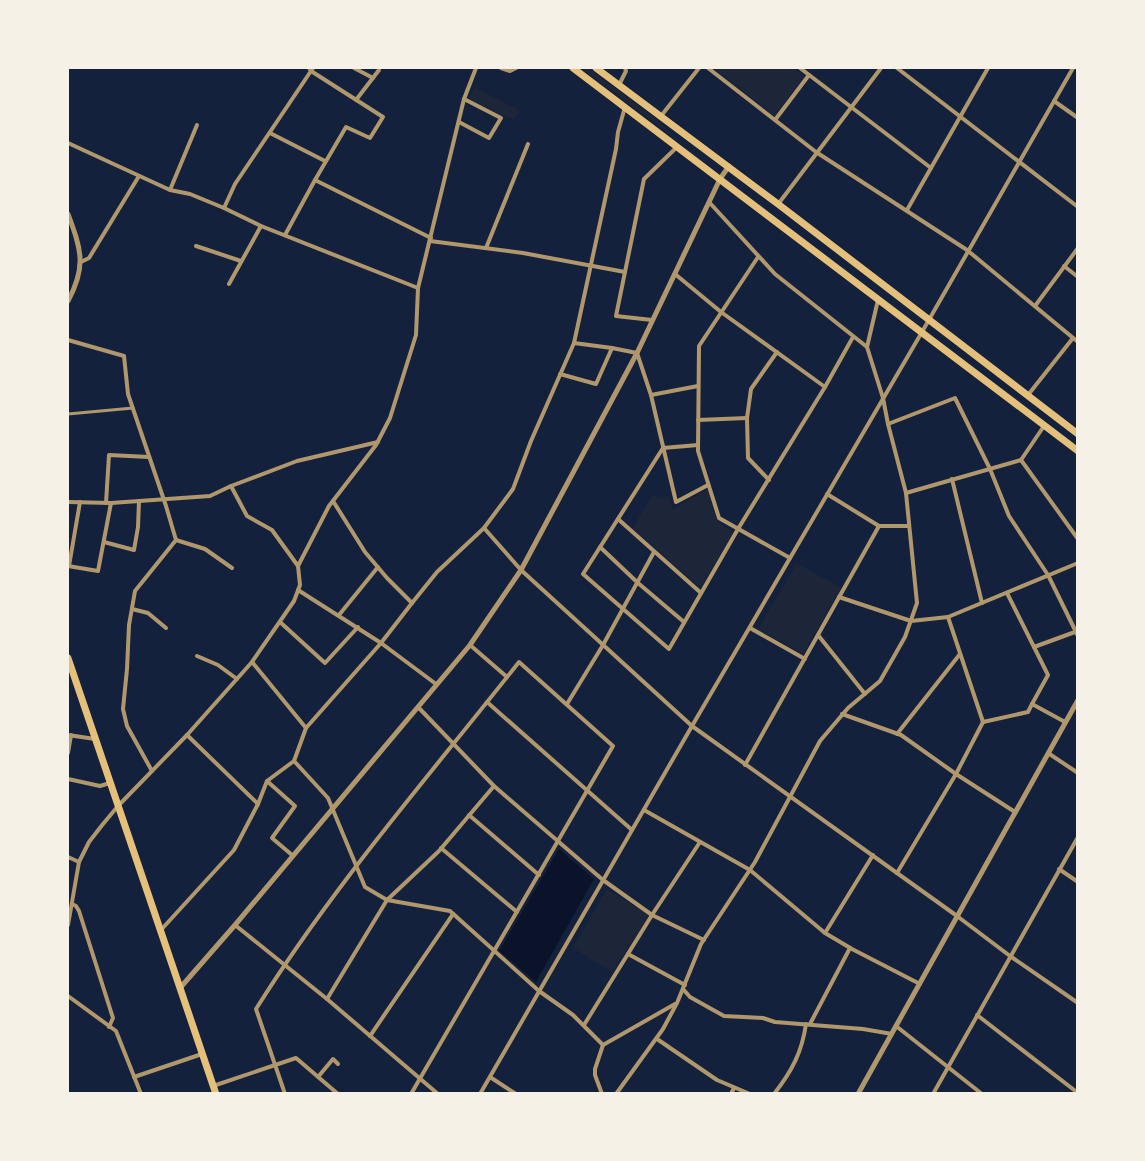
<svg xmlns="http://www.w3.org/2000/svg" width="1145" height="1161" font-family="Commissioner,sans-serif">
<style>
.green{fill:#1d2539}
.water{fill:#0b132b}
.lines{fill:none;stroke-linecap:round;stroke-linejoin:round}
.pedestrian{stroke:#b1986c;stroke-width:3}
.minor{stroke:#b1986c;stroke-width:4}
.tertiary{stroke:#b1986c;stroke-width:5}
.trunk{stroke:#e5c07b;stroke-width:7}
</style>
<rect width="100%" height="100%" fill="#14213d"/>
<g class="green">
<path d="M 581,68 L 588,68 L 653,117 L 679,141 Z"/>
<path d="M 714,68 L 793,68 L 804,76 L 775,116 Z"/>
<path d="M 475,87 L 520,111 L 514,120 L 468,99 Z"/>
<path d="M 707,490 L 710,492 C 714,512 711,520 730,530 L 732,535 L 701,586 L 698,586 L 633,528 L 654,493 L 656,499 L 669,496 L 673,509 Z"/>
<path d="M 797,563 L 841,588 L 803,654 L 758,629 Z"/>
<path d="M 607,889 L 647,914 L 648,917 L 612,972 L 573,948 Z"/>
</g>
<path class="water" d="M 559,849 L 594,879 L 536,982 L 499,951 Z"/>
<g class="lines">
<path class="pedestrian" d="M 68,414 L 133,408"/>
<g class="minor">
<path d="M 354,68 L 373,78"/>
<path d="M 501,68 L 510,71 L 516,68"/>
<path d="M 708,68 L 816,152 L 967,250 L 1078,342"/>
<path d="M 800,68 L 931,168"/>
<path d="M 897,68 L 1078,207"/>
<path d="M 619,85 L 626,71 L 625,68"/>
<path d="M 356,100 L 379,70"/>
<path d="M 1054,101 L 1078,118"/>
<path d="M 661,116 L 699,68"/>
<path d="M 775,120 L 809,75"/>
<path d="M 459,122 L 489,138 L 501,118 L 464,99"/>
<path d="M 270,133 L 325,161"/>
<path d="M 68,143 L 170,190 L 190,194 L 224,208 L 261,226 L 418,288"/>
<path d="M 315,180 L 431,238"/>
<path d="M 170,190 L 197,125"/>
<path d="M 779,203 L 881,68"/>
<path d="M 224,208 L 235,184 L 313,68"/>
<path d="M 907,210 L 988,68"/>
<path d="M 285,235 L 315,180 L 346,127 L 370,138 L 383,117 L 311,71 L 309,68"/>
<path d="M 430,241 L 523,253 L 625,272"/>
<path d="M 196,246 L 241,261"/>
<path d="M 486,248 L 528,144"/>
<path d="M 758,257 L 699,346 L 698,451 L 719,518 L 790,558"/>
<path d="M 81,262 L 89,258 L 139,176"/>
<path d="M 1064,266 L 1078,277"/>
<path d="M 675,274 L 721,312 L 825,387"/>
<path d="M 229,284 L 261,226"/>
<path d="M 1035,306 L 1078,248"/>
<path d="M 652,320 L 616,316 L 644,179 L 677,147"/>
<path d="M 68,340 L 124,356 L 128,394 L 166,506 L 176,540 L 135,591 L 129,625 L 127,669 L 123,709 L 127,726 L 152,771"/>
<path d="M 574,343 L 612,348 L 637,353 L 651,395 L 676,502 L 708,485"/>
<path d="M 867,347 L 878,300"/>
<path d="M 560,374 L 596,384 L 612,348"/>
<path d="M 651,395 L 698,386"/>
<path d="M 1028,395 L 1073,338"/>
<path d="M 698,420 L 747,418"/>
<path d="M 888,424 L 955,398 L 990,469 L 1009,516 L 1048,575 L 1078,636"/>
<path d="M 1044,426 L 1021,460 L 1078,539"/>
<path d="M 698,445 L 663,448 L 583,574 L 669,649 L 738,529 L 825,387 L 853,337"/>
<path d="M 952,479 L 982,603"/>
<path d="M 769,480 L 748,458 L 747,418 L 751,389 L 777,352"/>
<path d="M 906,493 L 1021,460"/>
<path d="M 827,494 L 879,526 L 909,526"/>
<path d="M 333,501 L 365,552 L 387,578 L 412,603 L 437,572 L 484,528 L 513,489 L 531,441 L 574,343 L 616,149 L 618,132 L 625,107"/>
<path d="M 68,502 L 111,503 L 210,496 L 231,486 L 297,461 L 378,442"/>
<path d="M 106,503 L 109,455 L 149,457"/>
<path d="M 618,519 L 701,593"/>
<path d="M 484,528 L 521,570 L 692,726 L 957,916 L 1010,956 L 1078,1003"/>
<path d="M 176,540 L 205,549 L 232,568"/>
<path d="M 104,542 L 134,550 L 138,527 L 139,501"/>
<path d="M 600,547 L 638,583 L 684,622"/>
<path d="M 68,566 L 98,571 L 111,503"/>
<path d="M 69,566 L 80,502"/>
<path d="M 298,566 L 329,506 L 376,445 L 390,418 L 416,335 L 418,288 L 464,99 L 476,68"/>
<path d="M 298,590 L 381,643 L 436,684"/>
<path d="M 1007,593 L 1048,675 L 1032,704"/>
<path d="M 839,597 L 911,621 L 948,617 L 1078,563"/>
<path d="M 132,609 L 148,613 L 166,628"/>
<path d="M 339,615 L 378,567"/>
<path d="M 948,617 L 983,722 L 1028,712 L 1032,704 L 1065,722"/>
<path d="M 280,622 L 325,663 L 358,627"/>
<path d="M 750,628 L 805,659"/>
<path d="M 818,635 L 865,694"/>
<path d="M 470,645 L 507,677"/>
<path d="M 1034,647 L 1075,632"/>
<path d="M 197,656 L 218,665 L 237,679"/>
<path d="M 252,662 L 306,728"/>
<path d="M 487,702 L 632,830"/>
<path d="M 567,704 L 603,645 L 654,552"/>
<path d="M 418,707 L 494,786 L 603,880 L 652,915 L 704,940"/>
<path d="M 842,714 L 901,735 L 956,774 L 1015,812"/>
<path d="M 897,734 L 960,654"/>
<path d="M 68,735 L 95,739"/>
<path d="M 187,735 L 258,804"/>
<path d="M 68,753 L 71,735"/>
<path d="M 1048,753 L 1078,773"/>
<path d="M 294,761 L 328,798 L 365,887 L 387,900 L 450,911 L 539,991 L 573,1015 L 603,1045"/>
<path d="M 745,765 L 879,526"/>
<path d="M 68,779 L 100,786 L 110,783"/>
<path d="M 267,781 L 295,806 L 272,838 L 292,855"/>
<path d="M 644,810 L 750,870 L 825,933 L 852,949 L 920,984"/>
<path d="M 469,815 L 539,875"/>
<path d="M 441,848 L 517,912"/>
<path d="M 68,857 L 79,862"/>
<path d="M 1059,869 L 1078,882"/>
<path d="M 897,873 L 956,774 L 983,722"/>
<path d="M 72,904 L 76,906 L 79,911 L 113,1018 L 109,1027"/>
<path d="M 68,925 L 79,862 L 89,842 L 103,824 L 118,806 L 187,735 L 252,662 L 294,601 L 300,585 L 298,566 L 272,530 L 247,516 L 231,486"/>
<path d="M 235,925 L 327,999 L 438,1094"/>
<path d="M 160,931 L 234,850 L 258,804 L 267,781 L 294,761 L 306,728 L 381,643 L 412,603"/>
<path d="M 825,933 L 873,855"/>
<path d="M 628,954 L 685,985"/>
<path d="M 683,989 L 690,997 L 724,1016 L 763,1018 L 775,1022 L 863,1029 L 892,1034"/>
<path d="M 68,996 L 116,1031 L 141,1094"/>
<path d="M 327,999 L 387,900 L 439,851 L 494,786"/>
<path d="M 977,1015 L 1078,1093"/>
<path d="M 810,1024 L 850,948"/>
<path d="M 584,1025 L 652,915 L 700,842"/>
<path d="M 896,1026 L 982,1094"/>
<path d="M 370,1036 L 453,914"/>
<path d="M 657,1039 L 717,1080 L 750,1094"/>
<path d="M 134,1077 L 202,1054"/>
<path d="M 318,1077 L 333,1059 L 338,1064"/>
<path d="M 490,1077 L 516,1094"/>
<path d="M 213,1086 L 296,1058 L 338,1094"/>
<path d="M 285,1094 L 256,1009 C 333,886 429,776 519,662 L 613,746 L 411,1094"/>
<path d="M 480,1094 L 692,726 L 922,332 L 1073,68"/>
<path d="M 602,1094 L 595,1075 L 595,1069 L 603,1045 L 675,1004"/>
<path d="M 616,1094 L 663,1029 L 677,1003 L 701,944 L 755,862 L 820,741 L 848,708 L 880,681 L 905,637 L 917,603 L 906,493 L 888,424 L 883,398 L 867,347 L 775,274 L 709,202"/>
<path d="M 731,1094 L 734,1088"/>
<path d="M 774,1094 C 792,1071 802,1052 806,1024"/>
<path d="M 933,1094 L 1078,837"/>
</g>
<g class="tertiary">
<path d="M 68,214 C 81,249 87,266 68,301"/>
<path d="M 180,988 L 235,925 L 470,645 L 521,570 L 637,353 L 720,179 L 729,166"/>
<path d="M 858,1094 L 1078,700"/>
</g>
<g class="trunk">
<path d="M 573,68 L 1078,451"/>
<path d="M 596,68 L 778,204 L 1078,434"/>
<path d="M 68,658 L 216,1094"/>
</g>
</g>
<rect width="1145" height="1161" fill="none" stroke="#f6f1e7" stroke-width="138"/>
</svg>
